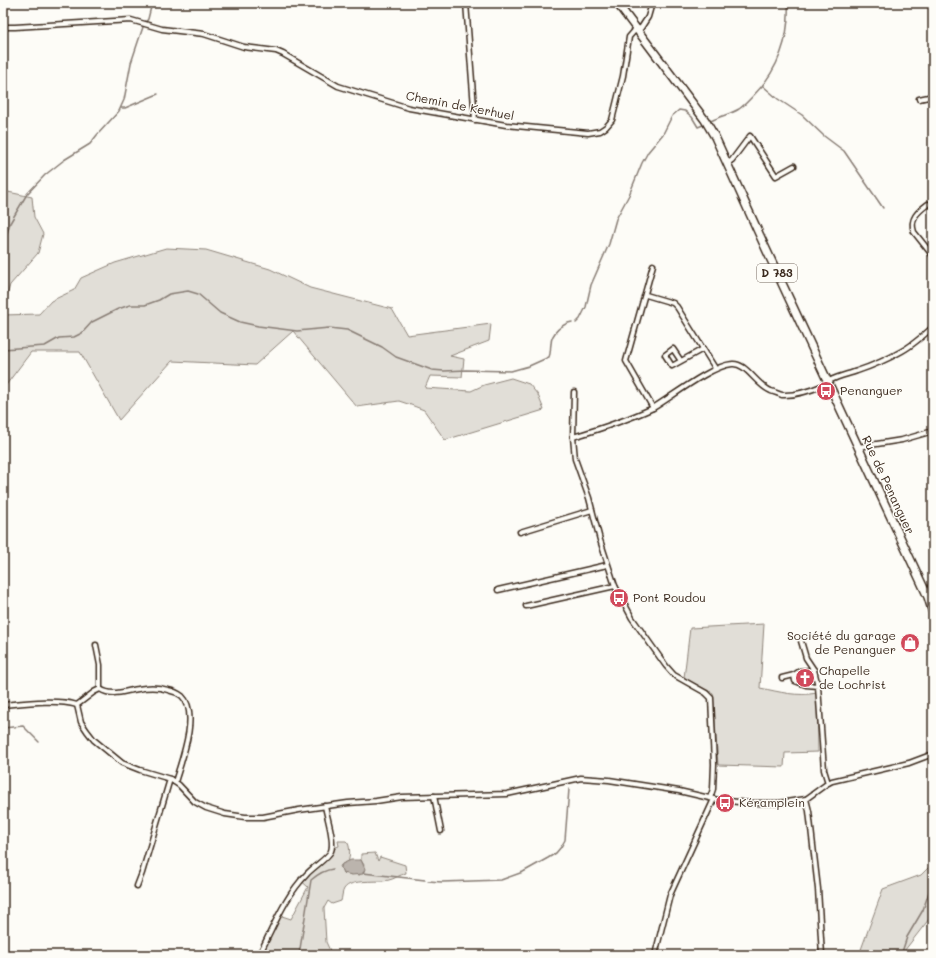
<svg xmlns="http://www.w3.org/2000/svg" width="936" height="958" font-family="Mali,sans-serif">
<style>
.green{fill:#e1ded7;stroke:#8e847a}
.water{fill:#bbb4ad;stroke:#887d74}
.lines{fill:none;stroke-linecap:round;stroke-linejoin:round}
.stream{stroke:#887d74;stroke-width:1.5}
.minor-casing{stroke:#3b2a1e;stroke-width:7}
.primary-casing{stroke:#3b2a1e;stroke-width:10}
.minor{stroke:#fdfcf7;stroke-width:4}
.primary{stroke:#fdfcf7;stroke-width:7}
.labels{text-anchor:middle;stroke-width:3;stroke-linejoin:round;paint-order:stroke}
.shield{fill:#fdfcf7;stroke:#75695f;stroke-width:1}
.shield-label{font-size:11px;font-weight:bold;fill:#3b2a1e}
.street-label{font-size:12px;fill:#3b2a1e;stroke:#fdfcf7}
.poi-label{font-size:12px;fill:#3b2a1e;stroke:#fdfcf7;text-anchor:start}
</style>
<rect width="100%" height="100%" fill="#fdfcf7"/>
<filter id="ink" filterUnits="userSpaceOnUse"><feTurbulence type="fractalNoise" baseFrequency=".025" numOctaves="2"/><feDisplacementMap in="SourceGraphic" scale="8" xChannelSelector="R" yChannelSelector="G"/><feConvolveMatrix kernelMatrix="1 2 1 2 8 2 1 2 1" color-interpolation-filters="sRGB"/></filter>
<g filter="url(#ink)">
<g class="green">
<path d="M 8,192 L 32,197 L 34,217 L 43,234 L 38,253 L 10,285 L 3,309 L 3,204 Z"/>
<path d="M 166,248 L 206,250 L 270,269 L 310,288 L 392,309 L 407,335 L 491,324 L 489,341 L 450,356 L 464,359 L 462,377 L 430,376 L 425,388 L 471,391 L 484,385 L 511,378 L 529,384 L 538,395 L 544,410 L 445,440 L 424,410 L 411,405 L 399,401 L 357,407 L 293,331 L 255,365 L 172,361 L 119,420 L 80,352 L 31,352 L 3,389 L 3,315 L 39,314 L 51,301 L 74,290 L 81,278 L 115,263 Z"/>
<path d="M 764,624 L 760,688 C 781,692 796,697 817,693 L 818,752 L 785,753 L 784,767 L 718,765 L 713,693 L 684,678 L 690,628 Z"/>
<path d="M 338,841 C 341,841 343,841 346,841 C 351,844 350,858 348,862 L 344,863 L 340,866 L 343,873 L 360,875 L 364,865 L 361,860 L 361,854 L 375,853 L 378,861 L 380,857 L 405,865 L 406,873 C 400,875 394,879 389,880 C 378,883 351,878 344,889 C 342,892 342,898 341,901 L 332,904 L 328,901 L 324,908 L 326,942 L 332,955 L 262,955 L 279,915 L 291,919 L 308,887 L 298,878 L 315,863 L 320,863 L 332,854 L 336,847 L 339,846 Z"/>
<path d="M 933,863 L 933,914 L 901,955 L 859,955 L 883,889 L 921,875 Z"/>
</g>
<path class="water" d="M 351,860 L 361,860 L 365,869 L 363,874 L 352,875 L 343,873 L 341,868 L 342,864 Z"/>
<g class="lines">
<g class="stream">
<path d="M 145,23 L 148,19 L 152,3"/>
<path d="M 763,86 L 778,99 L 802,115 L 824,136 L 844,151 L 883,208"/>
<path d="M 121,108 L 125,108 L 158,94"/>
<path d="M 711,121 C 720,116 731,114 739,109 C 745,105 749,100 753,96 C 778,71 790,38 788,3"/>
<path d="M 3,247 L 10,223 L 27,194 L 45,175 L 64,160 L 90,144 L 97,135 L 119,111 L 124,100 L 131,63 L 143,27"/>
<path d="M 576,323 L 580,319 L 586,307 L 591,285 L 609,244 L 616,219 L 629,195 L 642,163 L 648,152 L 663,134 L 672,116 L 679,110 L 685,111 L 692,117 L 698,127 L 703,125"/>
<path d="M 3,349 L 45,346 L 59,338 L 74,337 L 82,333 L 92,322 L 118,309 L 130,305 L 145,305 L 159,300 L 169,294 L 188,291 L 198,294 L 220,313 L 240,322 L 258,326 L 297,331 L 329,328 L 347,330 L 382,347 L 396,357 L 432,370 L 444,371 L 466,370 L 511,371 L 529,366 L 549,357 C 551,353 550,349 551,344 C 551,333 562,324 572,322"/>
<path d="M 3,728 L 23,726 L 39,742"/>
<path d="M 363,873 L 425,880"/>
<path d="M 428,881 L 442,882 L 501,880 L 523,872 L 548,858 L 556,853 L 561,847 L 565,840 L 569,789"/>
<path d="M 299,955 L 311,880 C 318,874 324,870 333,869"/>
<path d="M 901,955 L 907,937 L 923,910 L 933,880"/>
</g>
<defs>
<g id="minor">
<path d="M 466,3 L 475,120"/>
<path d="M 3,27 L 15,27 L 131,20 L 162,29 L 204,34 L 244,47 L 276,51 L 283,54 L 338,86 L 409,108 L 506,125 L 588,133 L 600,131 L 606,127 L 612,120 L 623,76 L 629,37 L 636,29 L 641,28 L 648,17 L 652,3"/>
<path d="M 919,99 L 933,96"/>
<path d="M 728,163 L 732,160 L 750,136 L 776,176 L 794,166"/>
<path d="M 928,204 C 919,211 909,218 914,232 L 933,256"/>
<path d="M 646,295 L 673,303 L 677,307 L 715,368"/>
<path d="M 681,361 L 673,349 L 665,355 L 672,366 L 703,349"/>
<path d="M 574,392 L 573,437 L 575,459 L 589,498 L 600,540 L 615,586 L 632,618 L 666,666 L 674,675 L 706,693 L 711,698 L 714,764 L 713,789 L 710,798"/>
<path d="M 653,408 L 626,361 L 653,265"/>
<path d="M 573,437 C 600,429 627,420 653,408 C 673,396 711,366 732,364 C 746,362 756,385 771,391 C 774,392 779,394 782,395 C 795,396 812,390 824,385 C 827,384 829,382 831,380 C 839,376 849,374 857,371 C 872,366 888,359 902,351 C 913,345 923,336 933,327"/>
<path d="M 858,447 L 902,440 L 933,431"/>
<path d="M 520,532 L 592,510"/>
<path d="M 498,590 L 607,565"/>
<path d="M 526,606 L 615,586"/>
<path d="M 801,641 L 806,658 L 814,670"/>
<path d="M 96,645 L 100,665 L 100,689"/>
<path d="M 782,678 L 794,675"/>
<path d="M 818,686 L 814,670 L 800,671 L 794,675 L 795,681 L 806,685 L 818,686 L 824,770 L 828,783"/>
<path d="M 100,689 C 113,697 124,691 138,689 C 148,687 159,687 168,690 C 173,691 178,693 182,696 C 200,713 181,762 175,782"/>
<path d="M 3,705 C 25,703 56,699 77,705 L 94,692 L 100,689"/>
<path d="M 77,705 L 81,722 L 87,731 L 94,740 L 122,763 L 140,770 L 170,779 L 179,785 L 195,802 L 206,808 L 225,814 L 245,817 L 263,817 L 299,810 L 348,803 L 376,801 L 402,797 L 507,794 L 581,778 L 609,780 L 679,791 L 718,800 L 749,803 L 779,803 L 806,799 L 828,783 L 832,781 L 909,763 L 933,754"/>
<path d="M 434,796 L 441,831"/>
<path d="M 806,799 L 809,811 L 818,889 L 822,955"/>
<path d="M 137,886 L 142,873 L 170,779"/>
<path d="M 259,955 C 273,928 285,896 307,874 C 312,868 329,857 331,851 C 335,840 327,818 325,806"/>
<path d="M 655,955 L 670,895 L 714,799"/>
</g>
<path id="primary" d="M 617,3 L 705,120 L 715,137 L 766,249 L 928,597 L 933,613"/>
</defs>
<use href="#minor" class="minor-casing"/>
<use href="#primary" class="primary-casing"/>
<use href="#minor" class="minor"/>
<use href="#primary" class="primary"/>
</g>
</g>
<defs>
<symbol id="bus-disc" viewBox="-11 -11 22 22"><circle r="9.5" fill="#d1495b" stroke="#fdfcf7"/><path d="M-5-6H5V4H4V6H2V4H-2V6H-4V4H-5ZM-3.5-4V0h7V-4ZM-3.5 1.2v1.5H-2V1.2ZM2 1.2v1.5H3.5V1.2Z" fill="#fff"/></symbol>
<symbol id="shop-disc" viewBox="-11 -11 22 22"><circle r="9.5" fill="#d1495b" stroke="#fdfcf7"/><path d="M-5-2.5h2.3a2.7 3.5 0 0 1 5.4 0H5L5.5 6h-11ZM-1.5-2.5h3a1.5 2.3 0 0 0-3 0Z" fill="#fff"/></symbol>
<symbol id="church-disc" viewBox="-11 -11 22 22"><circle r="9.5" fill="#d1495b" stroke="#fdfcf7"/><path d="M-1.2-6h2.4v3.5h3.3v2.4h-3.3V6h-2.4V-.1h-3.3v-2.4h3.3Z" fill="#fff"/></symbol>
</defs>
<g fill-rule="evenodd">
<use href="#bus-disc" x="815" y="380" width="22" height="22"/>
<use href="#bus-disc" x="608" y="587" width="22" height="22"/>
<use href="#shop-disc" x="899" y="632" width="22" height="22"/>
<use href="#church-disc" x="794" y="667" width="22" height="22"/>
<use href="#bus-disc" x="714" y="792" width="22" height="22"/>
</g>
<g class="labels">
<rect class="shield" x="757" y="264" width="40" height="18" rx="3"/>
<g class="shield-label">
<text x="777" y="277">D 783</text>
</g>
<g class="street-label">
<text transform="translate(460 106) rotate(11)" y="4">Chemin de Kerhuel</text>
<text transform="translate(888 485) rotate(65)" y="4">Rue de Penanguer</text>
</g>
<g class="poi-label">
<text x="840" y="395">Penanguer</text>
<text x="633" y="602">Pont Roudou</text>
<text x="896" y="640" text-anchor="end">Société du garage<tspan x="896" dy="14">de Penanguer</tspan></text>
<text x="819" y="675">Chapelle<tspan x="819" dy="14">de Lochrist</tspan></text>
<text x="739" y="807">Kéramplein</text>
</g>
</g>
<rect width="936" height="958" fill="none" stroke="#fdfcf7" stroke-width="16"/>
<rect x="8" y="8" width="920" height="942" fill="none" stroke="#3b2a1e" stroke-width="1.5" filter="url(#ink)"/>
</svg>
